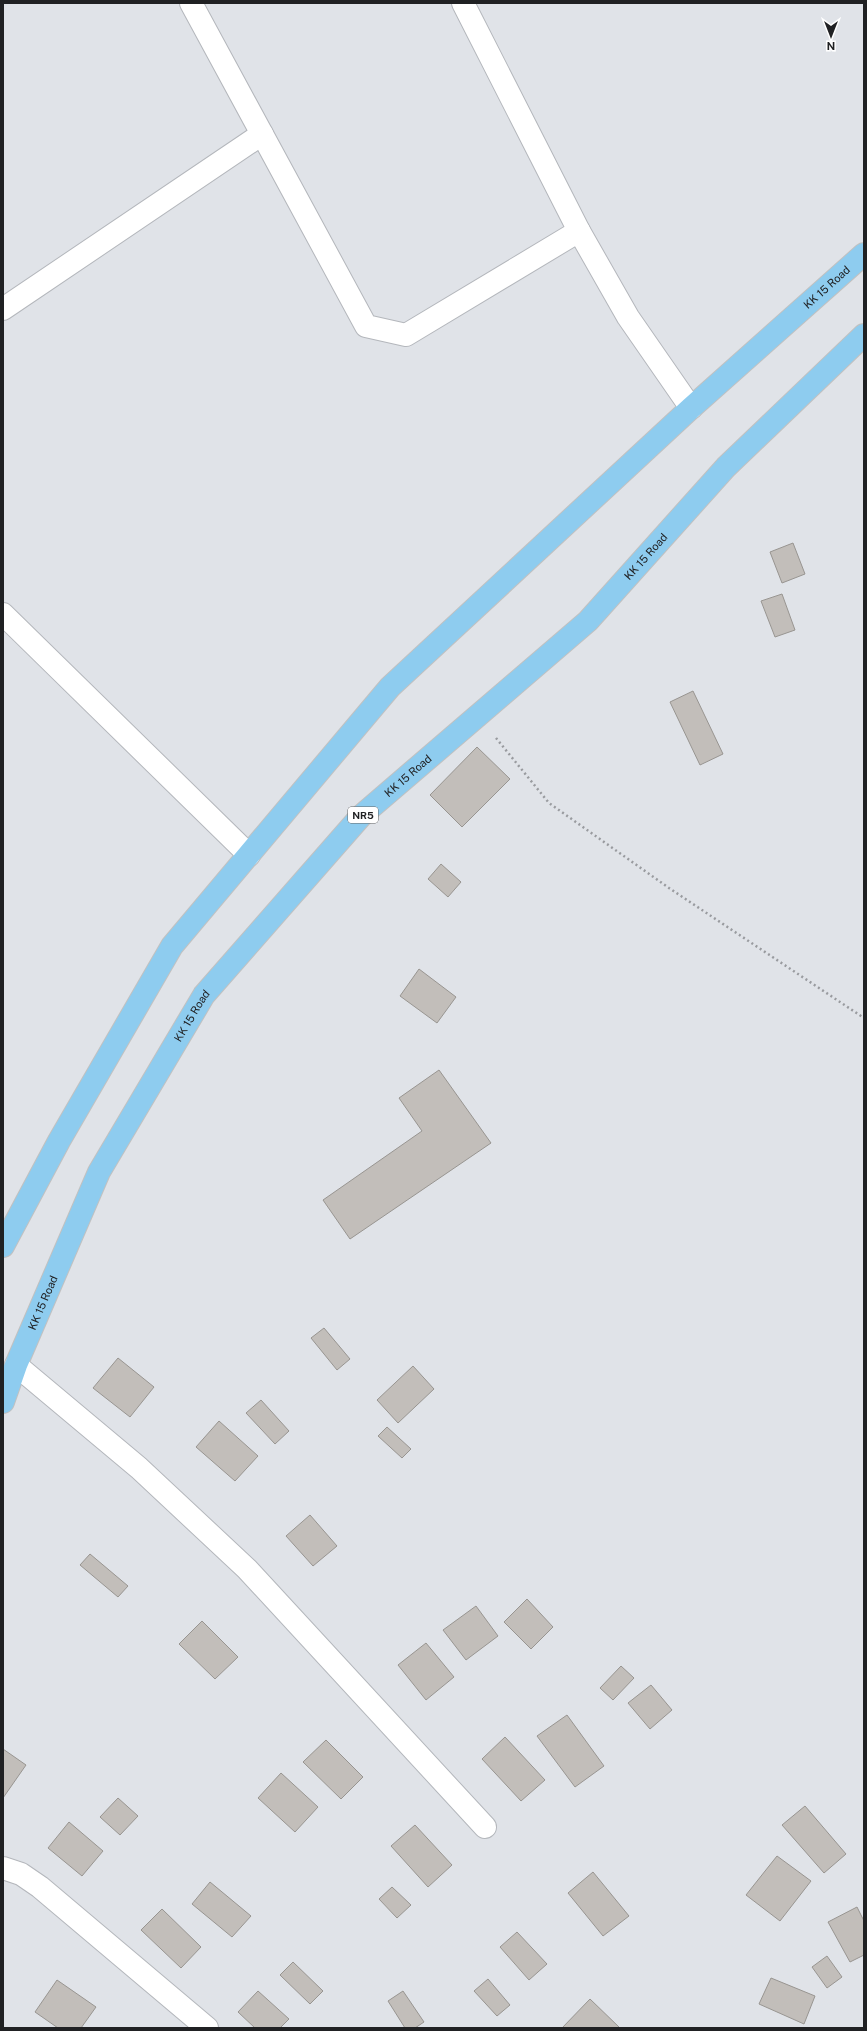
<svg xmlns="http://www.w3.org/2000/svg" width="867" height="2031" font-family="'Public Sans',sans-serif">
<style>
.building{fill:#c2beba;stroke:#989591}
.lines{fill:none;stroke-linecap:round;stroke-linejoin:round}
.minor-casing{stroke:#b4b7bc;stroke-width:24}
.trunk-casing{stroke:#c1c1c1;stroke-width:24}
.path{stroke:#999b9f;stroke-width:2.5;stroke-dasharray:2 3;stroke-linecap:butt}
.minor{stroke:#fff;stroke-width:22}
.trunk{stroke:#8eccef;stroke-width:22}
.labels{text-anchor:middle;stroke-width:3;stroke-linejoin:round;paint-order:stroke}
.shield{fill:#fff;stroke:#636465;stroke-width:1}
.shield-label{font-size:10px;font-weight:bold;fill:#202123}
.street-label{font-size:11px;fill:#202123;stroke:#fff}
</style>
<rect width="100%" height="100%" fill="#e0e3e8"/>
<g class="building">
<path d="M 793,543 L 805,574 L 782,583 L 770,552 Z"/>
<path d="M 782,594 L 795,630 L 775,637 L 761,601 Z"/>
<path d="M 693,691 L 723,754 L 700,765 L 670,702 Z"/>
<path d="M 477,747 L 510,779 L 462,827 L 430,795 Z"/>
<path d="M 441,864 L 461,882 L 448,897 L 428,879 Z"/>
<path d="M 419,969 L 456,997 L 437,1023 L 400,996 Z"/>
<path d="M 439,1070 L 491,1143 L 350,1239 L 323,1200 L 422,1131 L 399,1098 Z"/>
<path d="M 324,1328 L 350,1359 L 337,1370 L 311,1338 Z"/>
<path d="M 118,1358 L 154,1387 L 130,1417 L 93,1388 Z"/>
<path d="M 413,1366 L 434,1389 L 398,1423 L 377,1400 Z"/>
<path d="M 261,1400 L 289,1431 L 275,1444 L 246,1413 Z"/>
<path d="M 219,1421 L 258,1456 L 235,1481 L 196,1447 Z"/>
<path d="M 387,1427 L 411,1449 L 402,1458 L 378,1436 Z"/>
<path d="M 310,1515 L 337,1546 L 313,1566 L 286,1536 Z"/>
<path d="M 90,1554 L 128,1586 L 118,1597 L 80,1565 Z"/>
<path d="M 527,1599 L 553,1627 L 531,1649 L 504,1622 Z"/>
<path d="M 476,1606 L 498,1636 L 466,1660 L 443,1630 Z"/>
<path d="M 202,1621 L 238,1657 L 215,1679 L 179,1644 Z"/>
<path d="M 426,1643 L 454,1677 L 426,1700 L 398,1665 Z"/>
<path d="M 621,1666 L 634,1678 L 613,1700 L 600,1688 Z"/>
<path d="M 651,1685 L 672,1710 L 650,1729 L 628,1703 Z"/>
<path d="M 567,1715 L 604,1766 L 575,1787 L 537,1736 Z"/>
<path d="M 505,1737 L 545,1780 L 521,1801 L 482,1759 Z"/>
<path d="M 326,1740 L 363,1777 L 341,1799 L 303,1762 Z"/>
<path d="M 3,1749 L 26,1765 L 3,1798 Z"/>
<path d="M 281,1773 L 318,1807 L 295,1832 L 258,1798 Z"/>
<path d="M 118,1798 L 138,1816 L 120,1835 L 100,1817 Z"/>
<path d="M 805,1806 L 846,1854 L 824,1873 L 782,1825 Z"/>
<path d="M 69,1822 L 103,1851 L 82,1876 L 48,1848 Z"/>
<path d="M 415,1825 L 452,1865 L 428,1887 L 391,1846 Z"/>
<path d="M 777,1856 L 811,1881 L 780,1921 L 746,1895 Z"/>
<path d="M 593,1872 L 629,1916 L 603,1936 L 568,1893 Z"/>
<path d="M 210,1882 L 251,1916 L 232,1937 L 192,1904 Z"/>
<path d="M 392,1887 L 411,1905 L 397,1918 L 379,1899 Z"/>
<path d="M 857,1907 L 864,1921 L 864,1955 L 850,1962 L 828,1922 Z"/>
<path d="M 162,1909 L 201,1947 L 181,1968 L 141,1930 Z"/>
<path d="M 517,1932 L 547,1964 L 529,1980 L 500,1947 Z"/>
<path d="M 827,1956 L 842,1977 L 827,1988 L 812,1967 Z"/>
<path d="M 293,1962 L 323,1991 L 310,2004 L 280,1975 Z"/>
<path d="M 771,1978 L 815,1996 L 804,2024 L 759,2004 Z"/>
<path d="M 488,1979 L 510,2005 L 497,2016 L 474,1991 Z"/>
<path d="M 57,1980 L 96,2007 L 81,2028 L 58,2028 L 35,2012 Z"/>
<path d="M 258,1991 L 289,2019 L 280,2028 L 255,2028 L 238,2012 Z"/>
<path d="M 403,1991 L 424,2022 L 415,2028 L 405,2028 L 388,2001 Z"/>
<path d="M 590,1999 L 620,2028 L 562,2028 Z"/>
</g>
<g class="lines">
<defs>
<g id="minor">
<path d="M 191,3 L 366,326 L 406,335 L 579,231"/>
<path d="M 463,3 L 579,231 L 628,317 L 691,408"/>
<path d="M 3,309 L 262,134"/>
<path d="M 3,614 L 249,855"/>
<path d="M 16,1365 L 139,1468 L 247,1569 L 485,1827"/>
<path d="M 3,1868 L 21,1874 L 40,1887 L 207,2028"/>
</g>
<g id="trunk">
<path id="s1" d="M 3,1246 L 59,1141 L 172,946 L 390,687 L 691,408 L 864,254"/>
<path id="s2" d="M 3,1402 L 16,1365 L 99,1172 L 204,995 L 361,816 L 588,621 L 726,467 L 864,335"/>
</g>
</defs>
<use href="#minor" class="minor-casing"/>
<use href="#trunk" class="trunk-casing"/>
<path class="path" d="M 496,738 L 549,803 L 669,888 L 864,1018"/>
<use href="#minor" class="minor"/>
<use href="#trunk" class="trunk"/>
</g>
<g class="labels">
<rect class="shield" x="348" y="807" width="30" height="16" rx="3"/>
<g class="shield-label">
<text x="363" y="819">NR5</text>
</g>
<g class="street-label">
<text dy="4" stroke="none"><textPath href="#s1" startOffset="1275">KK 15 Road</textPath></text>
<text dy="4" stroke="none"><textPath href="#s2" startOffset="1079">KK 15 Road</textPath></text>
<text dy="4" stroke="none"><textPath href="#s2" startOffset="755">KK 15 Road</textPath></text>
<text dy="4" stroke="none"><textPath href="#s2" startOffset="431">KK 15 Road</textPath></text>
<text dy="4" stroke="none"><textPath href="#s2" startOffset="107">KK 15 Road</textPath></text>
</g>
</g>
<rect width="867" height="2031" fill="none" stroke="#202123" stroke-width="8"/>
<g transform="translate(831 36) rotate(180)" stroke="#ffffff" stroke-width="3" paint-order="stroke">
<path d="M0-3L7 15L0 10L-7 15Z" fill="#202123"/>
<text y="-6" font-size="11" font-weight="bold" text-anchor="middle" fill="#202123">N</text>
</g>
</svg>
